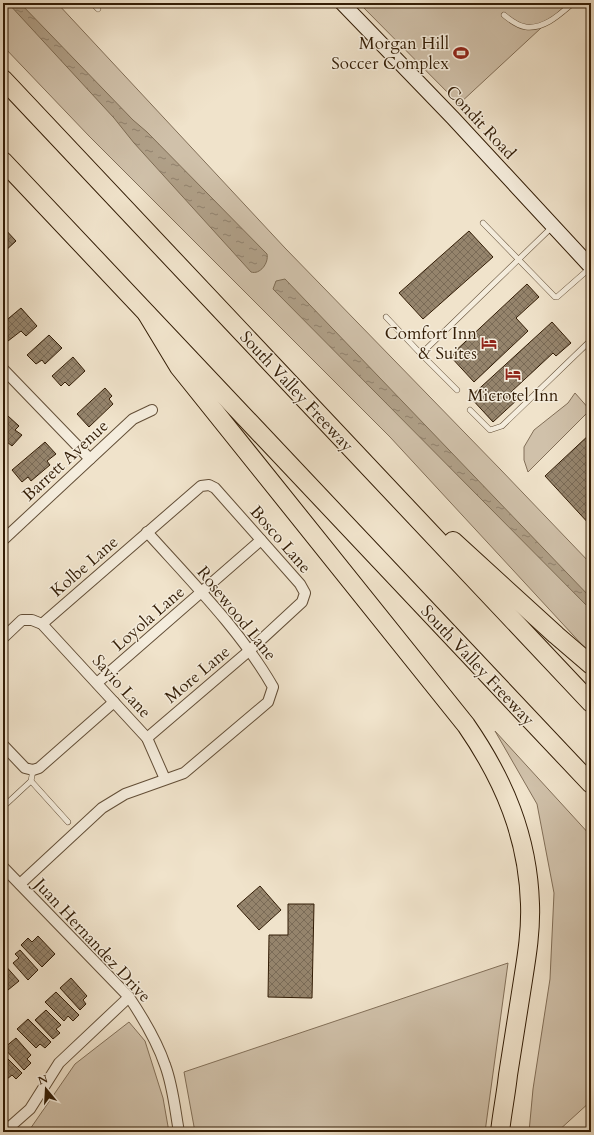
<svg xmlns="http://www.w3.org/2000/svg" width="594" height="1135" font-family="Cardo,serif">
<style>
.green{fill:#d0c1aa;stroke:#826f58}
.water{fill:url(#water-ripples);stroke:#7e6c54}
.building{fill:url(#building-cross-hatch);stroke:#331d06}
.lines{fill:none;stroke-linecap:round;stroke-linejoin:round}
.lane-casing{stroke:#624e37;stroke-width:6}
.street-casing{stroke:#624e37;stroke-width:12}
.secondary-casing{stroke:#331d06;stroke-width:16}
.highway-casing{stroke:#331d06;stroke-width:20}
.lane{stroke:#f5eddd;stroke-width:5}
.street{stroke:#f5eddd;stroke-width:10}
.secondary{stroke:#f5eddd;stroke-width:14}
.highway{stroke:#f0e3cb;stroke-width:18}
.labels{text-anchor:middle;stroke-width:3;stroke-linejoin:round;paint-order:stroke}
.poi-label{font-size:17px;fill:#331d06;stroke:#f5eddd;text-anchor:end}
.street-label{font-size:17px;fill:#331d06;stroke:#f5eddd}
</style>
<defs>
<pattern id="water-ripples" width="26" height="14" patternUnits="userSpaceOnUse"><rect width="26" height="14" fill="#b0a088"/><path d="M2 4q2-2 4 0t4 0M15 11q2-2 4 0t4 0" fill="none" stroke="#90826d"/></pattern>
<pattern id="building-cross-hatch" width="8" height="8" patternUnits="userSpaceOnUse"><rect width="8" height="8" fill="#95846c"/><path d="M0 0l8 8M0 8l8-8" fill="none" stroke="#7a6b57"/></pattern>
</defs>
<rect width="100%" height="100%" fill="#f0e3cb"/>
<filter id="stains"><feTurbulence type="fractalNoise" baseFrequency=".005" numOctaves="4"/><feColorMatrix values="0 0 0 0 .2 0 0 0 0 .09 0 0 0 0 .02 0 0 0 .5 -.17"/></filter>
<radialGradient id="worn" r=".72"><stop offset=".6" stop-color="#630" stop-opacity="0"/><stop offset="1" stop-color="#630" stop-opacity=".3"/></radialGradient>
<g class="green">
<path d="M 3,3 L 57,3 L 285,248 L 501,470 L 591,564 L 591,652 L 585,648 L 390,437 L 89,136 L 3,46 Z"/>
<path d="M 359,3 L 568,3 L 459,104 Z"/>
<path d="M 575,393 L 590,410 L 528,472 L 524,460 L 524,447 L 534,430 L 568,403 Z"/>
<path d="M 495,731 L 591,836 L 591,1101 L 557,1132 L 529,1132 L 533,1089 L 550,979 L 554,893 L 537,804 Z"/>
<path d="M 508,963 L 485,1132 L 195,1132 L 184,1072 Z"/>
<path d="M 129,1022 L 145,1041 L 163,1098 L 169,1132 L 28,1132 L 75,1064 Z"/>
</g>
<g class="water">
<path d="M 8,3 L 20,3 L 133,120 L 147,132 L 267,254 C 269,263 260,275 251,272 L 134,143 L 114,118 Z"/>
<path d="M 285,279 L 591,598 L 591,610 L 273,289 L 276,281 Z"/>
</g>
<g class="building">
<path d="M 3,227 L 16,241 L 3,253 Z"/>
<path d="M 469,231 L 493,257 L 423,319 L 399,293 Z"/>
<path d="M 527,284 L 539,297 L 516,318 L 528,331 L 474,382 L 450,356 Z"/>
<path d="M 21,308 L 37,326 L 26,336 L 21,331 L 8,341 L 3,335 L 3,323 Z"/>
<path d="M 552,322 L 571,343 L 556,356 L 553,353 L 511,392 L 518,399 L 493,422 L 470,397 Z"/>
<path d="M 49,335 L 62,348 L 45,364 L 42,360 L 36,364 L 27,355 Z"/>
<path d="M 73,357 L 85,371 L 69,386 L 65,382 L 61,386 L 52,376 Z"/>
<path d="M 105,388 L 112,396 L 109,399 L 113,404 L 89,427 L 77,414 Z"/>
<path d="M 8,416 L 19,426 L 15,430 L 22,435 L 12,446 L 7,442 L 3,446 L 3,421 Z"/>
<path d="M 591,433 L 591,526 L 545,476 Z"/>
<path d="M 45,442 L 56,454 L 47,461 L 50,465 L 31,481 L 28,477 L 22,482 L 12,470 Z"/>
<path d="M 260,886 L 281,910 L 259,930 L 237,906 Z"/>
<path d="M 288,904 L 314,904 L 312,998 L 268,997 L 269,935 L 288,935 Z"/>
<path d="M 38,936 L 55,954 L 42,967 L 21,945 L 28,938 L 32,942 Z"/>
<path d="M 20,950 L 38,970 L 28,980 L 13,963 L 19,958 L 15,954 Z"/>
<path d="M 3,963 L 19,981 L 8,990 L 3,985 Z"/>
<path d="M 71,978 L 87,996 L 83,1000 L 86,1004 L 80,1010 L 60,988 Z"/>
<path d="M 56,992 L 79,1015 L 73,1021 L 68,1016 L 64,1021 L 45,1002 Z"/>
<path d="M 46,1010 L 61,1025 L 56,1029 L 60,1033 L 53,1039 L 35,1020 Z"/>
<path d="M 28,1019 L 51,1042 L 45,1048 L 40,1044 L 36,1048 L 17,1029 Z"/>
<path d="M 16,1038 L 31,1055 L 27,1059 L 31,1063 L 24,1070 L 4,1048 Z"/>
<path d="M 3,1054 L 22,1073 L 16,1079 L 12,1075 L 7,1079 L 3,1075 Z"/>
</g>
<g class="lines">
<defs>
<g id="lane">
<path d="M 92,3 L 98,9"/>
<path d="M 504,15 C 510,20 518,26 526,27 C 545,29 560,14 573,3"/>
<path d="M 483,223 L 555,297 L 557,297 L 590,268"/>
<path d="M 386,317 L 421,354"/>
<path d="M 457,390 L 421,354 L 552,227"/>
<path d="M 470,410 L 490,430 L 502,426 L 591,340"/>
<path d="M 33,770 L 31,781 L 68,822"/>
<path d="M 3,807 L 31,781"/>
</g>
<g id="street">
<path d="M 3,369 L 90,459"/>
<path d="M 3,540 L 133,419 L 152,410"/>
<path d="M 42,624 L 201,486 L 209,485 L 215,488 L 300,584 L 305,593 L 302,602 L 250,650 L 147,738"/>
<path d="M 3,638 L 22,620 L 32,620 L 42,624 L 147,738 L 165,779"/>
<path d="M 97,683 L 261,540"/>
<path d="M 3,745 L 25,768 L 33,770 L 39,768 L 114,702"/>
<path d="M 3,867 L 129,997 C 143,1018 157,1041 165,1065 C 173,1086 175,1110 179,1132"/>
<path d="M 20,884 L 102,808 L 125,794 L 184,773 L 268,702 L 273,687 C 241,631 190,580 147,532"/>
<path d="M 4,1132 L 30,1109 L 59,1063 L 129,997"/>
</g>
<path id="secondary" d="M 342,3 L 453,118 L 591,267"/>
<g id="highway">
<path d="M 3,79 L 591,703"/>
<path d="M 3,161 L 591,784"/>
<path d="M 147,314 L 179,367 L 466,725 C 504,780 528,837 530,904 C 531,930 527,955 523,980 C 518,1011 513,1043 508,1075 C 506,1094 502,1113 500,1132"/>
<path d="M 453,541 L 556,635 L 591,665"/>
</g>
</defs>
<use href="#lane" class="lane-casing"/>
<use href="#street" class="street-casing"/>
<use href="#secondary" class="secondary-casing"/>
<use href="#highway" class="highway-casing"/>
<use href="#lane" class="lane"/>
<use href="#street" class="street"/>
<use href="#secondary" class="secondary"/>
<use href="#highway" class="highway"/>
</g>
<defs>
<symbol id="stadium-bare" viewBox="-9 -9 18 18"><path d="M0-5a6.5 5 0 1 0 0 10a6.5 5 0 1 0 0-10ZM-3.5-1.8h7v3.6h-7Z" fill="#8f2418" stroke="#f5eddd" stroke-width="2.5" paint-order="stroke"/></symbol>
<symbol id="hotel-bare" viewBox="-9 -9 18 18"><path d="M-6-4.5h1.5V1H6V5H4.5V3h-9V5H-6ZM-4 0a1.8 1.8 0 1 1 3.6 0ZM.5 0V-2.5h3Q6-2.5 6 0Z" fill="#8f2418" stroke="#f5eddd" stroke-width="2.5" paint-order="stroke"/></symbol>
</defs>
<g fill-rule="evenodd">
<use href="#stadium-bare" x="450" y="42" width="22" height="22"/>
<use href="#hotel-bare" x="478" y="332" width="22" height="22"/>
<use href="#hotel-bare" x="502" y="363" width="22" height="22"/>
</g>
<g class="labels">
<g class="poi-label">
<text x="449" y="49">Morgan Hill<tspan x="449" dy="20">Soccer Complex</tspan></text>
<text x="477" y="339">Comfort Inn<tspan x="477" dy="20">&amp; Suites</tspan></text>
<text x="513" y="401" text-anchor="middle">Microtel Inn</text>
</g>
<g class="street-label">
<text transform="translate(481 122) rotate(47)" y="6">Condit Road</text>
<text transform="translate(297 391) rotate(47)" y="6">South Valley Freeway</text>
<text transform="translate(65 460) rotate(-43)" y="6">Barrett Avenue</text>
<text transform="translate(281 539) rotate(49)" y="6">Bosco Lane</text>
<text transform="translate(84 566) rotate(-41)" y="6">Kolbe Lane</text>
<text transform="translate(237 613) rotate(51)" y="6">Rosewood Lane</text>
<text transform="translate(148 618) rotate(-41)" y="6">Loyola Lane</text>
<text transform="translate(478 665) rotate(47)" y="6">South Valley Freeway</text>
<text transform="translate(197 674) rotate(-40)" y="6">More Lane</text>
<text transform="translate(122 686) rotate(48)" y="6">Savio Lane</text>
<text transform="translate(93 940) rotate(47)" y="6">Juan Hernandez Drive</text>
</g>
</g>
<rect width="594" height="1135" fill="none" stroke="#f0e3cb" stroke-width="16"/>
<rect x="4" y="4" width="586" height="1127" fill="none" stroke="#331d06" stroke-width="2"/>
<rect x="8" y="8" width="578" height="1119" fill="none" stroke="#331d06"/>
<g transform="translate(46 1089) rotate(342)" stroke="#f5eddd" stroke-width="3" paint-order="stroke">
<path d="M0-3L7 15L0 10L-7 15Z" fill="#331d06"/>
<text y="-6" font-size="11" font-weight="bold" text-anchor="middle" fill="#331d06">N</text>
</g>
<rect width="100%" height="100%" filter="url(#stains)"/>
<rect width="100%" height="100%" fill="url(#worn)"/>
</svg>
